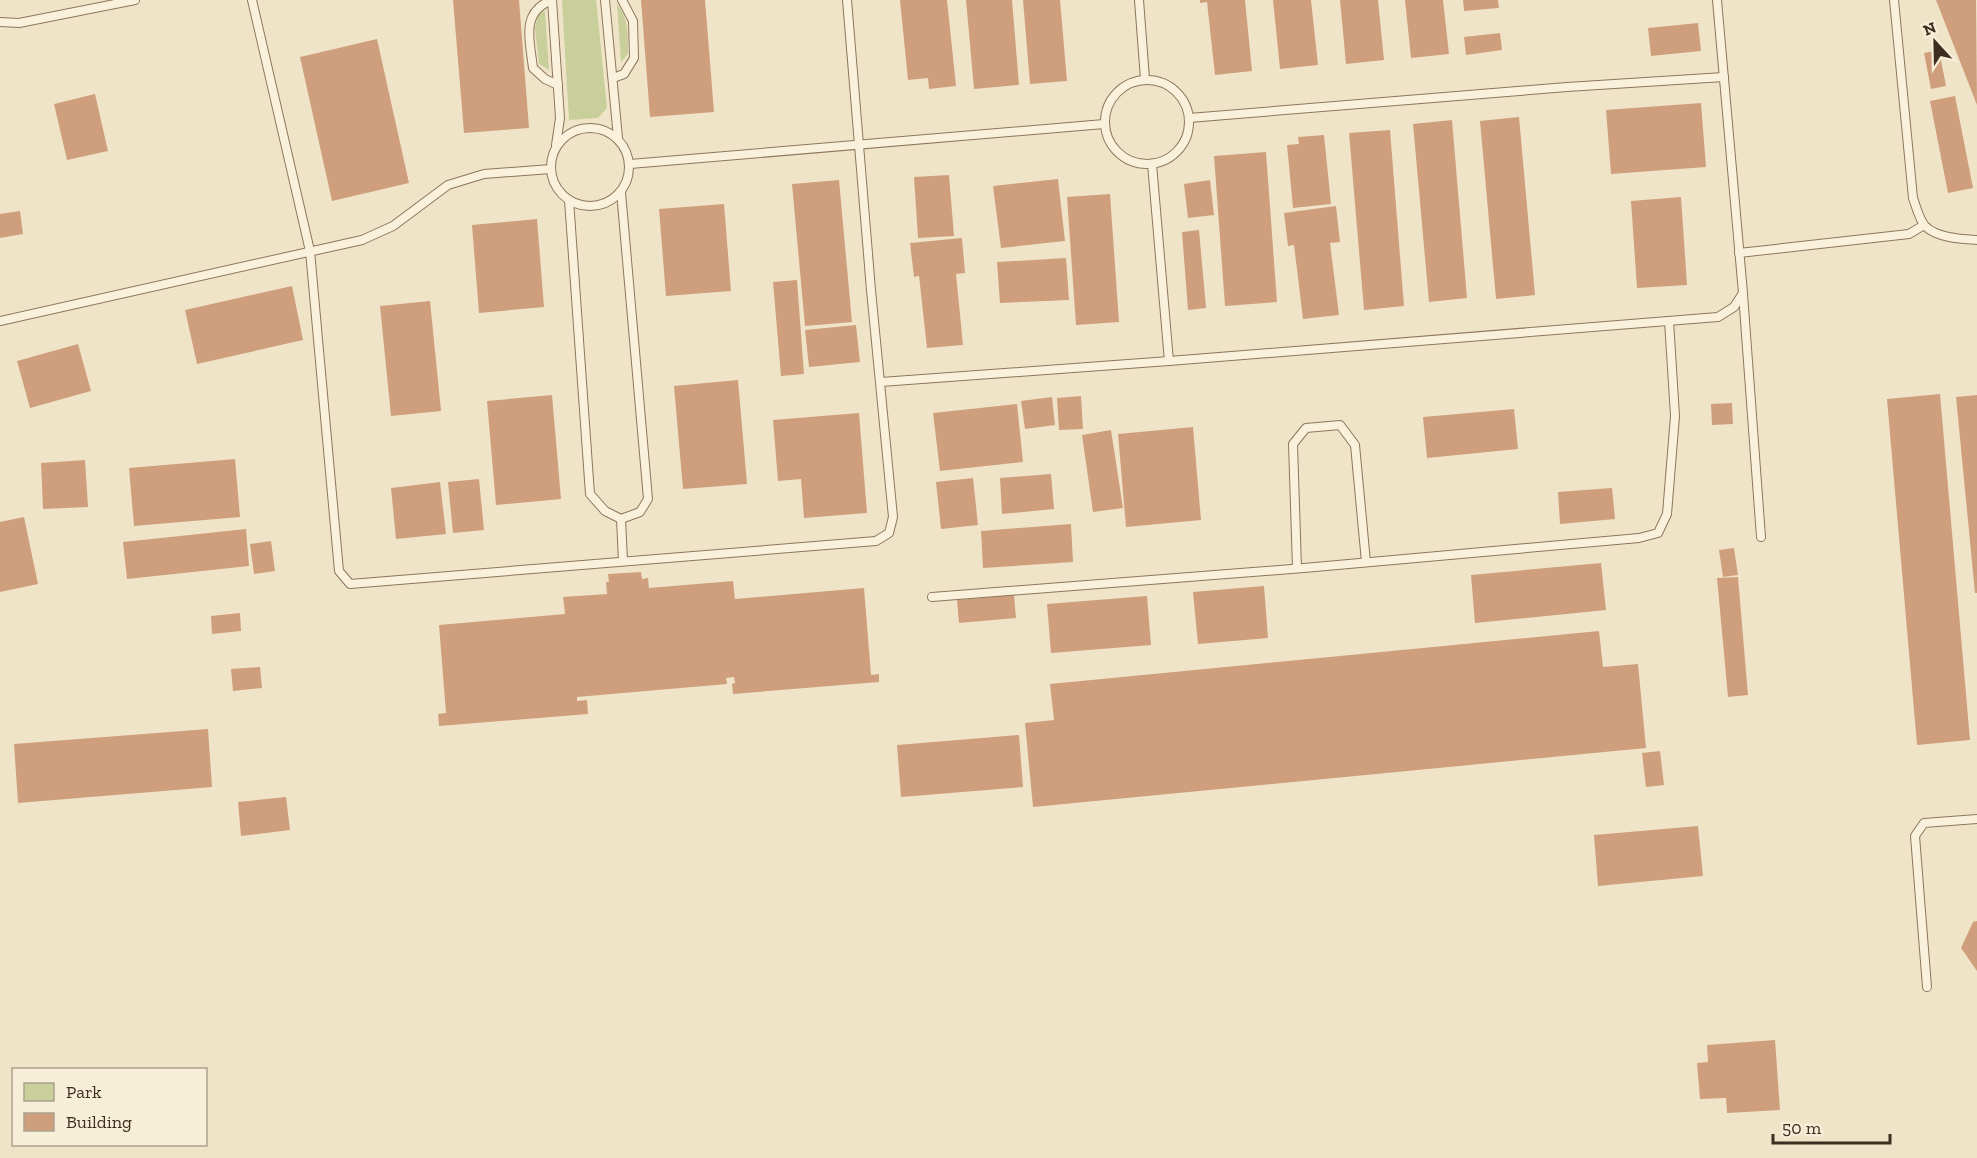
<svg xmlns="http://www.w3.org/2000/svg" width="1977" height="1158" font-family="'Zilla Slab',serif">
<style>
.green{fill:#c9cf9b}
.building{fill:#cf9f7d}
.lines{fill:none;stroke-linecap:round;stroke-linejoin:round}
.service-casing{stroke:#8d765c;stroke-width:10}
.service{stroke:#faf1dc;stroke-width:8}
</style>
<rect width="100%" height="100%" fill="#f0e4c8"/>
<g class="green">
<path d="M 562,0 L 596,0 L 607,108 L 598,118 L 569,120 Z"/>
<path d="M 617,4 C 629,19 628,36 628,54 L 621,62 Z"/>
<path d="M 545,11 L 549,70 L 539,64 L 535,28 L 538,14 Z"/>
</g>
<g class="building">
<path d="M 453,0 L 519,0 L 529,128 L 464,133 Z"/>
<path d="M 641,0 L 705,0 L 714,112 L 650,117 Z"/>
<path d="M 900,0 L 947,0 L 956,86 L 929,89 L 928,78 L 908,80 Z"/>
<path d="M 966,0 L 1012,0 L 1019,85 L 974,89 Z"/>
<path d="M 1023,0 L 1060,0 L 1067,81 L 1030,84 Z"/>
<path d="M 1200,0 L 1245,0 L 1252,71 L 1215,75 L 1207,2 L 1200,3 Z"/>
<path d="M 1273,0 L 1311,0 L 1318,65 L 1280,69 Z"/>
<path d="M 1340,0 L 1378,0 L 1384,60 L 1346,64 Z"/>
<path d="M 1405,0 L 1443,0 L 1449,54 L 1411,58 Z"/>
<path d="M 1463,0 L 1498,0 L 1499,8 L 1464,11 Z"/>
<path d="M 1936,0 L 1976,0 L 1977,105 Z"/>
<path d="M 1698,23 L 1701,51 L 1651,56 L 1648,28 Z"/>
<path d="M 1500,33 L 1502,50 L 1466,55 L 1464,37 Z"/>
<path d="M 377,39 L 409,183 L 332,201 L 300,57 Z"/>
<path d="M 1939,50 L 1946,86 L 1931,89 L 1924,53 Z"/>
<path d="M 95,94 L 108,151 L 67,160 L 54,104 Z"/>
<path d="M 1955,96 L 1973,188 L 1948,193 L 1930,101 Z"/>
<path d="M 1701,103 L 1706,167 L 1611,174 L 1606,110 Z"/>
<path d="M 1519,117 L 1535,295 L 1496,299 L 1480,121 Z"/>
<path d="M 1452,120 L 1467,298 L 1429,302 L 1413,124 Z"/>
<path d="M 1390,130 L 1404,306 L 1364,310 L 1349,133 Z"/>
<path d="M 1324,135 L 1331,204 L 1293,208 L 1287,145 L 1299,144 L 1298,137 Z"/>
<path d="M 1266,152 L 1277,302 L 1225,306 L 1214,156 Z"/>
<path d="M 949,175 L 954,236 L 918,238 L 914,177 Z"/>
<path d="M 1058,179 L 1065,241 L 1001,248 L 993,186 Z"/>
<path d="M 839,180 L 852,322 L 805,326 L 792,184 Z"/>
<path d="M 1210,180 L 1214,215 L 1188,218 L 1184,184 Z"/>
<path d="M 1110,194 L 1119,322 L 1076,325 L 1067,197 Z"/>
<path d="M 1681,197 L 1687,285 L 1637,288 L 1631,201 Z"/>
<path d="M 724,204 L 731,291 L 666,296 L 659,209 Z"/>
<path d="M 1336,206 L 1340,242 L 1330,243 L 1339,315 L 1303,319 L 1294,245 L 1288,246 L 1284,213 Z"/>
<path d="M 20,211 L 23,234 L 0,238 L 0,214 Z"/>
<path d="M 537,219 L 544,307 L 479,313 L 472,225 Z"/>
<path d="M 1199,230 L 1206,308 L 1188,310 L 1182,232 Z"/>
<path d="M 962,238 L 965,273 L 956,274 L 963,345 L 927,348 L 919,276 L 914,277 L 910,243 Z"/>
<path d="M 1066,258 L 1069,300 L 1000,303 L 997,262 Z"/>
<path d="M 797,280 L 804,374 L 781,376 L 773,282 Z"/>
<path d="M 292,286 L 303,340 L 197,364 L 185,310 Z"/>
<path d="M 430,301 L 441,411 L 391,416 L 380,306 Z"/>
<path d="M 856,325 L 860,362 L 809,367 L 805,330 Z"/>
<path d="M 78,344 L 91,391 L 30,408 L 17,361 Z"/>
<path d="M 738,380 L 747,484 L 683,489 L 674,386 Z"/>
<path d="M 1940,394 L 1970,740 L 1917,745 L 1887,399 Z"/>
<path d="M 552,395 L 561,499 L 496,505 L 487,401 Z"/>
<path d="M 1977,395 L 1977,593 L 1975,593 L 1956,397 Z"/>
<path d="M 1081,396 L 1083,429 L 1059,430 L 1057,398 Z"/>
<path d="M 1052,397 L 1055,425 L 1025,429 L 1021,401 Z"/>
<path d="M 1732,403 L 1733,424 L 1712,425 L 1711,404 Z"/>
<path d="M 1017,404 L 1023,462 L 940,471 L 933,413 Z"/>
<path d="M 1514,409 L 1518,449 L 1427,458 L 1423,417 Z"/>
<path d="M 859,413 L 867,513 L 804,518 L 801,479 L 778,481 L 773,420 Z"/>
<path d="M 1193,427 L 1201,520 L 1126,527 L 1118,434 Z"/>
<path d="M 1111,430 L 1123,508 L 1093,512 L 1082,435 Z"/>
<path d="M 235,459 L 240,517 L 134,526 L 129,468 Z"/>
<path d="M 85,460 L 88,507 L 43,509 L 41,463 Z"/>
<path d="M 1051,474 L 1054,509 L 1002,514 L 1000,478 Z"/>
<path d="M 973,478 L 978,525 L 941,529 L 936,482 Z"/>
<path d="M 479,479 L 484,530 L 453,533 L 448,482 Z"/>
<path d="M 440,482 L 446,534 L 396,539 L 391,488 Z"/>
<path d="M 1612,488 L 1615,519 L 1560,524 L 1558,492 Z"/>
<path d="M 24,517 L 38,584 L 0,592 L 0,522 Z"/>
<path d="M 1071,524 L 1073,562 L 983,568 L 981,531 Z"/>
<path d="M 246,529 L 249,566 L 127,579 L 123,542 Z"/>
<path d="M 271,541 L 275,571 L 254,574 L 250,544 Z"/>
<path d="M 1734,548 L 1738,575 L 1723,577 L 1719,550 Z"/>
<path d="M 1601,563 L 1606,610 L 1475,623 L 1471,575 Z"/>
<path d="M 641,572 L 642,579 L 648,578 L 649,588 L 733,581 L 735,599 L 864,588 L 871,675 L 879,674 L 879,682 L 733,694 L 732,684 L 735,683 L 734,677 L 726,678 L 727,684 L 577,697 L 577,701 L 587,700 L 588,714 L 439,726 L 438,714 L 446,713 L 439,625 L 565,614 L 563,597 L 607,594 L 606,582 L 609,582 L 608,574 Z"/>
<path d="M 1738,577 L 1748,695 L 1728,697 L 1717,578 Z"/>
<path d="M 1264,586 L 1268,638 L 1198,644 L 1193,592 Z"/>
<path d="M 1014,595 L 1016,618 L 959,623 L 957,600 Z"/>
<path d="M 1147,596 L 1151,645 L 1051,653 L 1047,604 Z"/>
<path d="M 240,613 L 241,631 L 212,634 L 211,616 Z"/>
<path d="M 1599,631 L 1603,667 L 1638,664 L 1646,748 L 1033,807 L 1025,723 L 1054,720 L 1050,684 Z"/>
<path d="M 260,667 L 262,688 L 233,691 L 231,669 Z"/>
<path d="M 208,729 L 212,787 L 18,803 L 14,744 Z"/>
<path d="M 1019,735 L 1023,787 L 901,797 L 897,745 Z"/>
<path d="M 1660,751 L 1664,785 L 1646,787 L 1642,753 Z"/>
<path d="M 286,797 L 290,830 L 241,836 L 238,802 Z"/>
<path d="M 1698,826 L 1703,876 L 1598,886 L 1594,835 Z"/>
<path d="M 1977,921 L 1977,971 L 1961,948 L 1973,922 Z"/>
<path d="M 1775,1040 L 1780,1110 L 1727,1113 L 1726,1098 L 1700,1099 L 1697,1063 L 1708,1062 L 1707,1045 Z"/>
</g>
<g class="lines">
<defs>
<g id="service">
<path d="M 252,0 L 310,251 L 339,571 L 350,584 L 876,541 L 889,533 L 893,517 L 871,290 L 847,0"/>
<path d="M 552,0 L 560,118 L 556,145"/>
<path d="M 552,0 C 520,12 530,41 533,68 L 545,79 L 558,85"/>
<path d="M 605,0 L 618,138"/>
<path d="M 1139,0 L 1145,79"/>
<path d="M 1894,0 L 1913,198 C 1916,206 1919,219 1925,226 C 1937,238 1961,239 1977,240"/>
<path d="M 0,22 L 19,23 L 135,0"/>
<path d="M 613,78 L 624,74 L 634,58 L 633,21 L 622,0"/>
<circle cx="1147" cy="122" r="42"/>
<path d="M 1189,118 L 1567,87 L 1724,77"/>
<circle cx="590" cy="167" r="39"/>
<path d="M 630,164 L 1104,124"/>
<path d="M 1152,164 L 1169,361"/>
<path d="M 569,200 L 590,494 L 605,511 L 621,519 L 640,512 L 648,499 L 621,192"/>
<path d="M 1739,253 L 1909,234 L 1924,225"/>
<path d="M 1743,294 L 1761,537"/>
<path d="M 0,321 L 362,240 L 393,226 L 448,185 L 484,174 L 551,169"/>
<path d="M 881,382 L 1169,361 L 1718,317 L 1734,307 L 1743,293 L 1717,0"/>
<path d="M 621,519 L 623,561"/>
<path d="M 1297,568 L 1293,444 L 1306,428 L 1340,425 L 1355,445 L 1366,562"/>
<path d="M 932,597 L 1304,568 L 1639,538 L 1658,533 L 1667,514 L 1675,416 L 1669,321"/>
<path d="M 1927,987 L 1915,836 L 1924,823 L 1977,819"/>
</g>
</defs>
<use href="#service" class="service-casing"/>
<use href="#service" class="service"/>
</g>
<rect x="12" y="1068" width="195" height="78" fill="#f7eed8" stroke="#ada18e" stroke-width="1.5"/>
<rect x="24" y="1083" width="30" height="18" fill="#c9cf9b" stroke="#ada18e" stroke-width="1.5"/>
<text x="66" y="1098" font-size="18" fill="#3d2e20">Park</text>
<rect x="24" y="1113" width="30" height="18" fill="#cf9f7d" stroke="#ada18e" stroke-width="1.5"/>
<text x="66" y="1128" font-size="18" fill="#3d2e20">Building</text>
<g transform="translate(1935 42) rotate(338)" stroke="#f7eed8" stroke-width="4.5" paint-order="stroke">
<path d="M0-4.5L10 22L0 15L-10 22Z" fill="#3d2e20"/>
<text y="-9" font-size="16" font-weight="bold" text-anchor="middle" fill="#3d2e20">N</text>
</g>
<path d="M1773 1134v9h117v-9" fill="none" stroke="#3d2e20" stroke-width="3"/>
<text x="1782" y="1134" font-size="18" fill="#3d2e20" stroke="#f7eed8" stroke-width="4.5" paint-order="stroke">50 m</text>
</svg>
